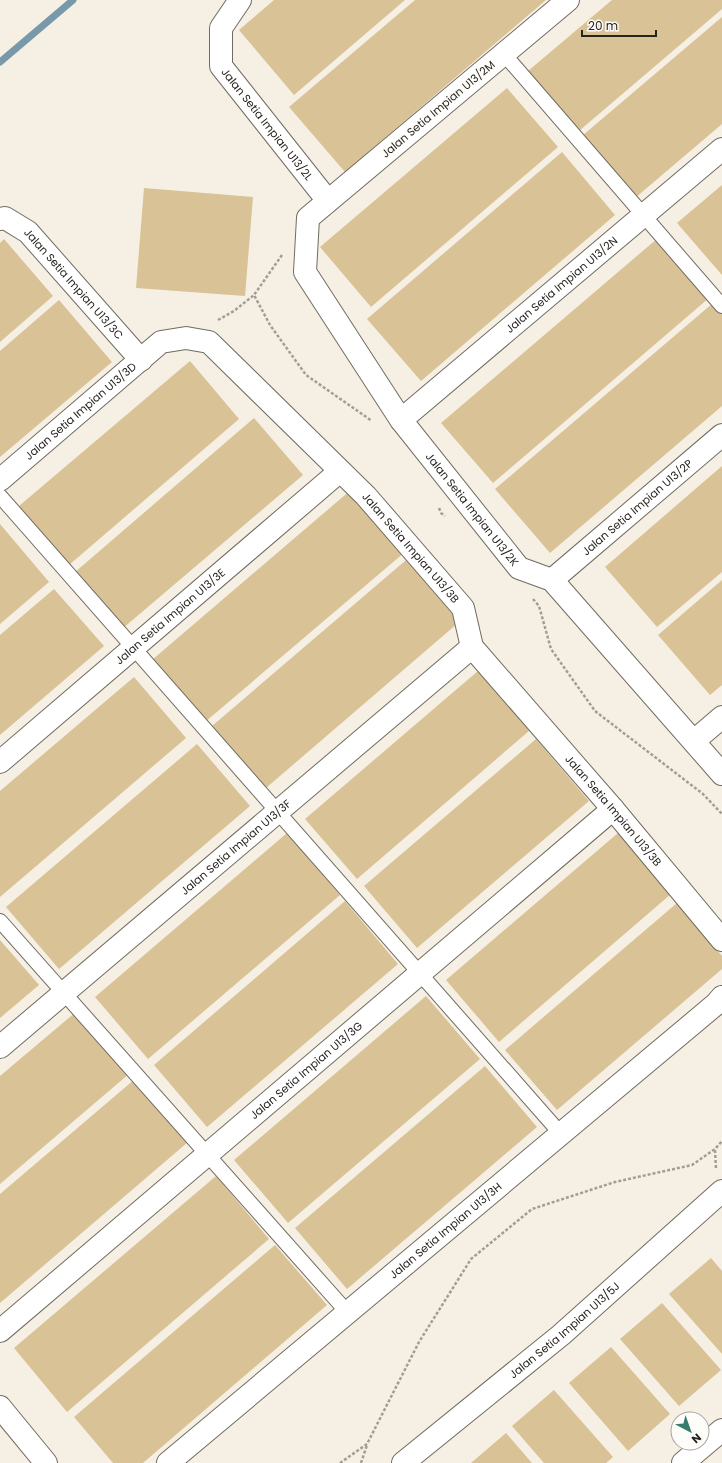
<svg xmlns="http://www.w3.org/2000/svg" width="722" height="1463" font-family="Poppins,sans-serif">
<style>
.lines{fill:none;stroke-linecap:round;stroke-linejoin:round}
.stream{stroke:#7899aa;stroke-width:7}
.building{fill:#d9c296}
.lane-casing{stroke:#716c61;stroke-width:16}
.street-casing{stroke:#716c61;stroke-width:24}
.path{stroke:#a39e95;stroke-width:2.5;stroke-dasharray:3 2;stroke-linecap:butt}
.lane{stroke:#fff;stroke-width:14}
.street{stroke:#fff;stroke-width:22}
.labels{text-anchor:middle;stroke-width:3.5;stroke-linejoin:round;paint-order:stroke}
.street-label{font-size:11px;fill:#26241f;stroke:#fefdfa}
</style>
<rect width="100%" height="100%" fill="#f6efe3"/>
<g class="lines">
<path class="stream" d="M 0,62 L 73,0"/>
</g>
<g class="building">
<path d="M 274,0 L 405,0 L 294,95 L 239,30 Z"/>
<path d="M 415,0 L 546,0 L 345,172 L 289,107 Z"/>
<path d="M 612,0 L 722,0 L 722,9 L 579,131 L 528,71 Z"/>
<path d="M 722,17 L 722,124 L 635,198 L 582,136 Z"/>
<path d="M 507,88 L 558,147 L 371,307 L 320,247 Z"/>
<path d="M 562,152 L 615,215 L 421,381 L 367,319 Z"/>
<path d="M 722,185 L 722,275 L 677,223 Z"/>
<path d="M 144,188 L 253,197 L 245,296 L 136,288 Z"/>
<path d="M 658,238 L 709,298 L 493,483 L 441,423 Z"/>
<path d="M 4,239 L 53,296 L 0,342 L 0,243 Z"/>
<path d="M 59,300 L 112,362 L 0,457 L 0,351 Z"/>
<path d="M 713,303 L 722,314 L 722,406 L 550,553 L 495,489 Z"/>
<path d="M 190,361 L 239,419 L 69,565 L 19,506 Z"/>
<path d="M 254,418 L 303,475 L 122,629 L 74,573 Z"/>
<path d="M 722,466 L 722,572 L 657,627 L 605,567 Z"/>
<path d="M 352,489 L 405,552 L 205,722 L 152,660 Z"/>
<path d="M 0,524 L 49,582 L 0,624 Z"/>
<path d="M 412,555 L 465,617 L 266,788 L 212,726 Z"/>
<path d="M 722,580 L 722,685 L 710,695 L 658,635 Z"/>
<path d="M 54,589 L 104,646 L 0,735 L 0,635 Z"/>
<path d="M 478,671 L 529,731 L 357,879 L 305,819 Z"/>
<path d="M 134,677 L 186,738 L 0,897 L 0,791 Z"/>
<path d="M 536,739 L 589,801 L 417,948 L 364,886 Z"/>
<path d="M 197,744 L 250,806 L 59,969 L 6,907 Z"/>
<path d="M 287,833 L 340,895 L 148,1059 L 95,997 Z"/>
<path d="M 618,833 L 671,894 L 499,1042 L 446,980 Z"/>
<path d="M 345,901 L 398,964 L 207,1127 L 154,1065 Z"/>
<path d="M 677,903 L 722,956 L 722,969 L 557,1110 L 505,1050 Z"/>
<path d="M 0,940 L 39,985 L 0,1018 Z"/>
<path d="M 426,996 L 480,1059 L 288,1223 L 234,1160 Z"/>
<path d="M 77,1011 L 130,1073 L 0,1184 L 0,1076 Z"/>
<path d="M 485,1066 L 537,1127 L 347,1289 L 295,1228 Z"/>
<path d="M 135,1079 L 188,1142 L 0,1303 L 0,1194 Z"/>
<path d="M 216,1176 L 269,1239 L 67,1412 L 14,1348 Z"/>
<path d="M 275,1245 L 327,1305 L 143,1463 L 113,1463 L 74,1417 Z"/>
<path d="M 711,1258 L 722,1271 L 722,1354 L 669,1294 Z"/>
<path d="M 662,1303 L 721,1370 L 679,1406 L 620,1339 Z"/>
<path d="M 611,1347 L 670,1414 L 628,1451 L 569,1383 Z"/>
<path d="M 554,1390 L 613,1457 L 606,1463 L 544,1463 L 512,1426 Z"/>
<path d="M 506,1433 L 532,1463 L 471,1463 Z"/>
</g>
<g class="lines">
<defs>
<g id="lane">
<path d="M 504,54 L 722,306"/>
<path d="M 0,496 L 561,1134"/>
<path d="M 0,921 L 348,1313"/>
</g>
<g id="street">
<path id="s1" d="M 240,0 L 221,28 L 221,66 L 328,201"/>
<path id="s2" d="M 568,0 L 308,218 L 305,272 L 401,420 L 519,568 L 552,580 L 722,774"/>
<path id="s3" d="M 0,219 L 5,218 L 28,232 L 141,360"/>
<path id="s4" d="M 401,420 L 722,149"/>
<path id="s5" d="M 0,480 L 161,342 L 186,338 L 209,342 L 366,496 L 463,608 L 472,647 L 613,809 L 722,940"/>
<path id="s6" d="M 552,580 L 722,435"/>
<path d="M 694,741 L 722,717"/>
<path id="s7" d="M 0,762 L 340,471"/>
<path id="s8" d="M 0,1047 L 472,647"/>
<path id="s9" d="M 0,1331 L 613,809"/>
<path d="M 0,1407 L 46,1463"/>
<path id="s10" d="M 168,1463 L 716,1004 L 722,997"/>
<path id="s11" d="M 403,1463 L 561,1335 L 722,1191"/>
<path d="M 683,1463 L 722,1430"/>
</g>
</defs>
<use href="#lane" class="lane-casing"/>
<use href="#street" class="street-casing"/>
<g class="path">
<path d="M 282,255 L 254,295 L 270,325 L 306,375 L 372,421"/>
<path d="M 218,320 L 234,311 L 254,295"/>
<path d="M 439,508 L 441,513 L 445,516"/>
<path d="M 533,599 L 539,606 L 551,649 L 595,711 L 703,794 L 722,814"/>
<path d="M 715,1150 L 716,1169"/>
<path d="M 340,1463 L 367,1444 L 419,1342 L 471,1259 L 532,1209 L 615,1182 L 692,1165 L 715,1149 L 722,1141"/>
<path d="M 361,1463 L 367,1445"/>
</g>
<use href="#lane" class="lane"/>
<use href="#street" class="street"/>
</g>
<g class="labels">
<g class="street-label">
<text transform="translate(438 109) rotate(-40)" y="4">Jalan Setia Impian U13/2M</text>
<text dy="4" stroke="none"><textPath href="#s1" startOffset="146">Jalan Setia Impian U13/2L</textPath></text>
<text dy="4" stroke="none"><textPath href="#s4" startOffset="210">Jalan Setia Impian U13/2N</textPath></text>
<text dy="4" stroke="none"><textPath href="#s3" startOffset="101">Jalan Setia Impian U13/3C</textPath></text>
<text dy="4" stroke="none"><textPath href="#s5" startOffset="106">Jalan Setia Impian U13/3D</textPath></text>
<text dy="4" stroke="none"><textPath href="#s6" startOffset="112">Jalan Setia Impian U13/2P</textPath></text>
<text dy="4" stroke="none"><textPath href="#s2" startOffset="684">Jalan Setia Impian U13/2K</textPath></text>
<text dy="4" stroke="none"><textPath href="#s5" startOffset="549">Jalan Setia Impian U13/3B</textPath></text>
<text dy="4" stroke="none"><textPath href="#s7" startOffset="224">Jalan Setia Impian U13/3E</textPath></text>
<text dy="4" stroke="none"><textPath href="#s5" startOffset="885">Jalan Setia Impian U13/3B</textPath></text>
<text dy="4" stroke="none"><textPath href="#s8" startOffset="309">Jalan Setia Impian U13/3F</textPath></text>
<text dy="4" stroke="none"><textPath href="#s9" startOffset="402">Jalan Setia Impian U13/3G</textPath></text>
<text dy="4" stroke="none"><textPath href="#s10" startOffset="362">Jalan Setia Impian U13/3H</textPath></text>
<text dy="4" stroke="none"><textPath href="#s11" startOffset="209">Jalan Setia Impian U13/5J</textPath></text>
</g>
</g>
<g transform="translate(690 1431) rotate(139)"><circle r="19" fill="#fefdfa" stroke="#a8a6a2"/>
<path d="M0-3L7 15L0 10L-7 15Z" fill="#377b6e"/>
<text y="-6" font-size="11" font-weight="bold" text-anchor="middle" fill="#26241f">N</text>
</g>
<path d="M582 30v6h74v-6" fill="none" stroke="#26241f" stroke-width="2"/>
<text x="588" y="30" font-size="12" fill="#26241f" stroke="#fefdfa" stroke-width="3" paint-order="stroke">20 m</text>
</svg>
